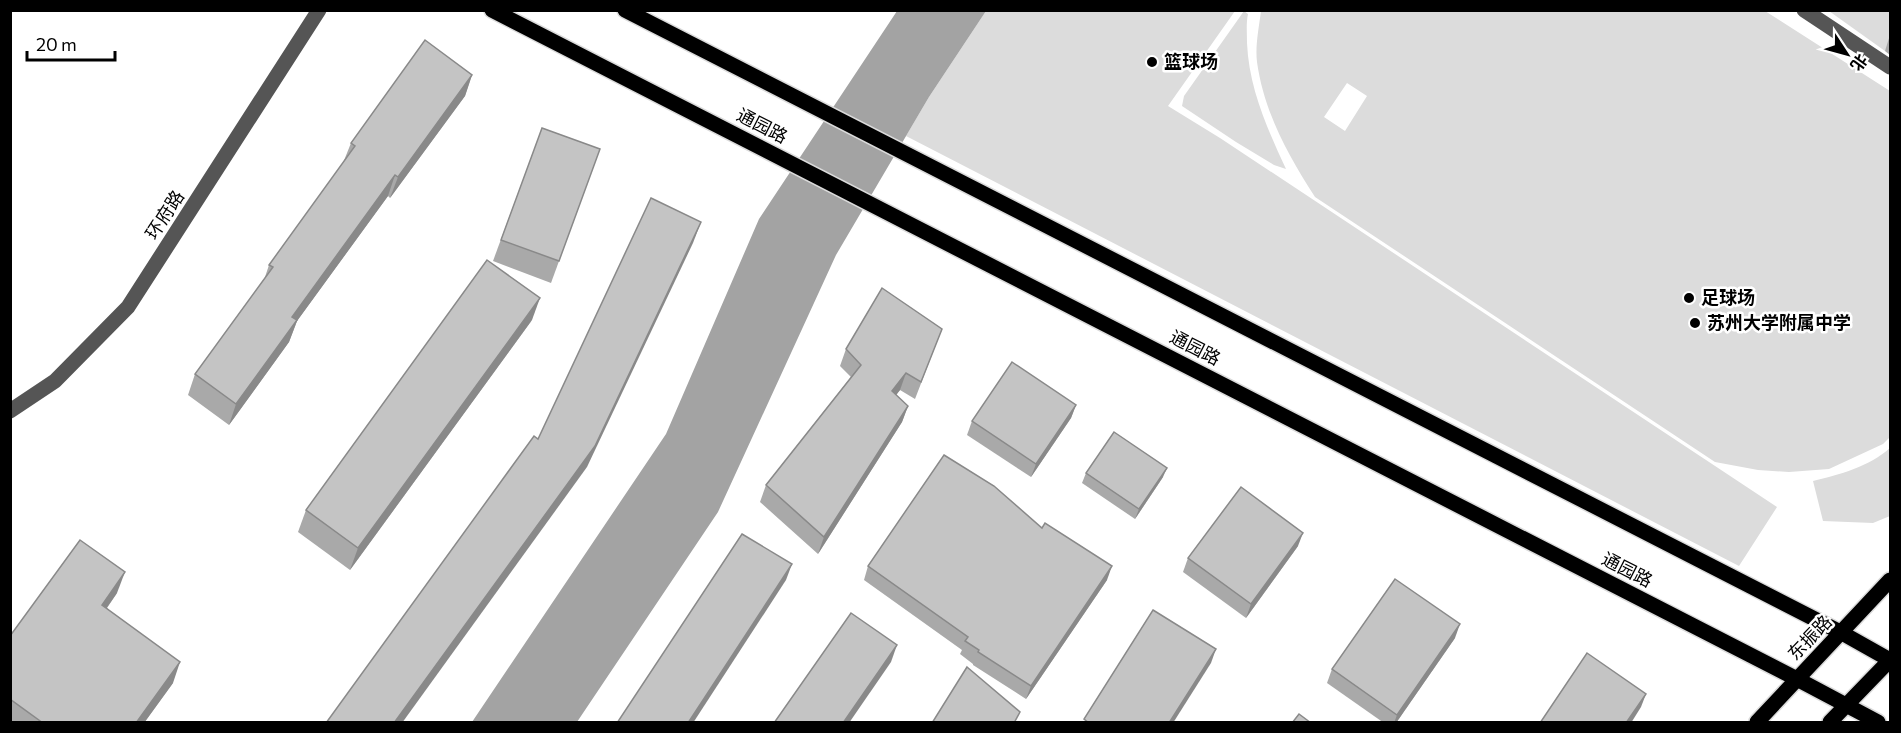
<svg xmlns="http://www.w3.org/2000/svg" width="1901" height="733" font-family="Commissioner,'Noto Sans SC',sans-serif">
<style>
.green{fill:#dcdcdc;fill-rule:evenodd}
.water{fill:#a3a3a3}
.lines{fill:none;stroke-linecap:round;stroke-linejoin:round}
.major-casing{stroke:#dbdbdb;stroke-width:18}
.minor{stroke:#555;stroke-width:15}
.major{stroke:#000;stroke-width:15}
.wall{fill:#a9a9a9}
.shaded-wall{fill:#898989}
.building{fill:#c4c4c4;stroke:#898989;stroke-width:1.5}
.poi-dot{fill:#000;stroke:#fff;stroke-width:2}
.labels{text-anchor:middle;stroke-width:5;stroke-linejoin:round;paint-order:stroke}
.poi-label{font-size:18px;font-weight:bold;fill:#000;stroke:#fff;text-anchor:start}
.street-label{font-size:18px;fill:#000;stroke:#fff}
</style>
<rect width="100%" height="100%" fill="#fff"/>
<g class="green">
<path d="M 986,11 L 1235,11 L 1168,106 L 1220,138 L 1777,507 L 1739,566 L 906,136 L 929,97 Z"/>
<path d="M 1244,11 L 1248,14 C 1246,23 1247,33 1247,43 C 1249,88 1267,128 1286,169 L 1274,165 L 1236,142 L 1182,106 L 1184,96 Z"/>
<path d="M 1261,11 L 1765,11 L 1890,91 L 1890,437 L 1883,444 L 1829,469 L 1789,472 L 1758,470 L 1715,462 L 1315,197 C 1288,155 1264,112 1257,62 C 1255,46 1259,27 1261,11 ZM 1347,83 L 1367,96 L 1345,131 L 1324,117 Z"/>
<path d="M 1829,11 L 1890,11 L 1890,43 L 1885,51 Z"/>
<path d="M 1890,448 L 1890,516 L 1873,523 L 1823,521 L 1813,481 C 1839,475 1870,466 1890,448 Z"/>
</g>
<path class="water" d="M 897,11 L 986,11 L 929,97 L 836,255 L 718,512 L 577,722 L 472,722 L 666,434 L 759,219 Z"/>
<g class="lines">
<defs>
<g id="major">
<path d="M 492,10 L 1797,679 L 1878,722"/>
<path d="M 625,10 L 1842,633 L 1890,660"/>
<path d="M 1757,722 L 1890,580"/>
<path d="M 1830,722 L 1890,660"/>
</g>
</defs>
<use href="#major" class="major-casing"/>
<g class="minor">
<path d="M 1804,10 L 1890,67"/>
<path d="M 10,411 L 55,381 L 128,307 L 319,10"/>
</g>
<use href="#major" class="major"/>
</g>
<g class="wall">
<path d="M 1890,35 L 1890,55 L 1885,51 Z"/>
<path d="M 472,75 L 465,96 L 390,198 L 388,196 L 297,321 L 289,342 L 229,425 L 188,395 L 195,374 L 264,280 L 269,265 L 343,163 L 351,143 Z"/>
<path d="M 542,128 L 600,149 L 551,283 L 493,261 Z"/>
<path d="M 532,320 L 350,570 L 298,532 L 306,510 Z"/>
<path d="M 942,329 L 915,399 L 900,390 L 896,395 L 908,406 L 902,422 L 818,554 L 760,502 L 766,485 L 851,377 L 840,366 L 846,349 Z"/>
<path d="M 1076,405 L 1071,418 L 1031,477 L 967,435 L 972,421 Z"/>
<path d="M 1086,473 L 1163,477 L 1135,519 L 1082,483 Z"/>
<path d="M 1042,528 L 1107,580 L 1026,699 L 973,665 L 973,664 L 960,654 L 962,650 L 864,580 L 868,566 Z"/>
<path d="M 1298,546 L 1246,618 L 1183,572 L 1188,558 Z"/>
<path d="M 117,593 L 107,608 L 173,683 L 144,723 L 10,723 L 10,636 Z"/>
<path d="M 1455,638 L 1396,723 L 1384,723 L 1327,683 L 1332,669 Z"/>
</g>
<g class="shaded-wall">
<path d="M 472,75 L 465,96 L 390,198 L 398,177 Z"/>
<path d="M 395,175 L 388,196 L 297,321 L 289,342 L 229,425 L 236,404 L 292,317 Z"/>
<path d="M 701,222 L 693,243 L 587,467 L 402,723 L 394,723 Z"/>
<path d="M 540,298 L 532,320 L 350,570 L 358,548 Z"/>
<path d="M 906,373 L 900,390 L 886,408 L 892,391 Z"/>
<path d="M 1076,405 L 1071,418 L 1031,477 L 1036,464 Z"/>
<path d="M 908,406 L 902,422 L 818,554 L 824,537 Z"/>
<path d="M 1167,468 L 1163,477 L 1135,519 L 1139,509 Z"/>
<path d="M 1303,533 L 1298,546 L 1246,618 L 1251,604 Z"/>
<path d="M 792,564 L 786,580 L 693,723 L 688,723 Z"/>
<path d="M 1112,566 L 1107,580 L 1026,699 L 1031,686 Z"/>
<path d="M 125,572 L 117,593 L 94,626 L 102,605 Z"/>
<path d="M 1460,624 L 1455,638 L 1396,723 L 1394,723 L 1397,715 Z"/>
<path d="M 897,645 L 891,662 L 849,723 L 843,723 Z"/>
<path d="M 1216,649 L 1211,663 L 1173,723 L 1169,723 Z"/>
<path d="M 180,662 L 173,683 L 144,723 L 136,723 Z"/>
<path d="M 1646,694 L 1641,707 L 1631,723 L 1626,723 Z"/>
</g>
<g class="building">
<path d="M 425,40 L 472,75 L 398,177 L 395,175 L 292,317 L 297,320 L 236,404 L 195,374 L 273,267 L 269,265 L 355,146 L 351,143 Z"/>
<path d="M 542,128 L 600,149 L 559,261 L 501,240 Z"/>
<path d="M 651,198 L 701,222 L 595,446 L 394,723 L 326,723 L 534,436 L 538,439 Z"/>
<path d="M 487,260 L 540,298 L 358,548 L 306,510 Z"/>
<path d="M 882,288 L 942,329 L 921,382 L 906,373 L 892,391 L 908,406 L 824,537 L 766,485 L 861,365 L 846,349 Z"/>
<path d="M 1012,362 L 1076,405 L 1036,464 L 972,421 Z"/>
<path d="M 1114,432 L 1167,468 L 1139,509 L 1086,473 Z"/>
<path d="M 944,455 L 994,486 L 1042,528 L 1045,523 L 1112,566 L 1031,686 L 978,652 L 979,650 L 965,641 L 968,637 L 868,566 Z"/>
<path d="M 1241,487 L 1303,533 L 1251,604 L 1188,558 Z"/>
<path d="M 742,534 L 792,564 L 688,723 L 617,723 Z"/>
<path d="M 80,540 L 125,572 L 102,605 L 180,662 L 136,723 L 43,723 L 10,699 L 10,636 Z"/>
<path d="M 1395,579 L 1460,624 L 1397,715 L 1332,669 Z"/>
<path d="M 1153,610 L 1216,649 L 1169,723 L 1089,723 L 1084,719 Z"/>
<path d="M 851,613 L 897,645 L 843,723 L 774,723 Z"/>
<path d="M 1587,653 L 1646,694 L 1626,723 L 1540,723 Z"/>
<path d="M 967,667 L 1020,712 L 1014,723 L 932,723 Z"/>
<path d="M 1299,714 L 1311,723 L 1292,723 Z"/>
</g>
<g class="poi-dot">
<circle cx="1152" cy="62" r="6"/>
<circle cx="1689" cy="298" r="6"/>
<circle cx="1695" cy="323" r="6"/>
</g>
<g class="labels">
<g class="poi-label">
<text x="1164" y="68">篮球场</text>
<text x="1701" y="304">足球场</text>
<text x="1707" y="329">苏州大学附属中学</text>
</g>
<g class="street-label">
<text transform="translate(762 126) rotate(27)" y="6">通园路</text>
<text transform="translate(165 215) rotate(-57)" y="6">环府路</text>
<text transform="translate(1195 348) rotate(27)" y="6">通园路</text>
<text transform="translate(1627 570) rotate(27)" y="6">通园路</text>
<text transform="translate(1810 638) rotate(-46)" y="6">东振路</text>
</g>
</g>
<rect width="1901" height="733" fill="none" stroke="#000000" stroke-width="24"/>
<g transform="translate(1847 54) rotate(126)" stroke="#ffffff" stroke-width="4.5" paint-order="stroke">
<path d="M0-4.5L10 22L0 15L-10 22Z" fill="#000000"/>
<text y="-9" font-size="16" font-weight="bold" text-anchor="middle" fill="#000000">北</text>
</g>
<path d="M27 51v9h88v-9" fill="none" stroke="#000000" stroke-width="3"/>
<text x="36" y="51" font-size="18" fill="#000000" stroke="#ffffff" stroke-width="4.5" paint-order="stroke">20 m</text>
</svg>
